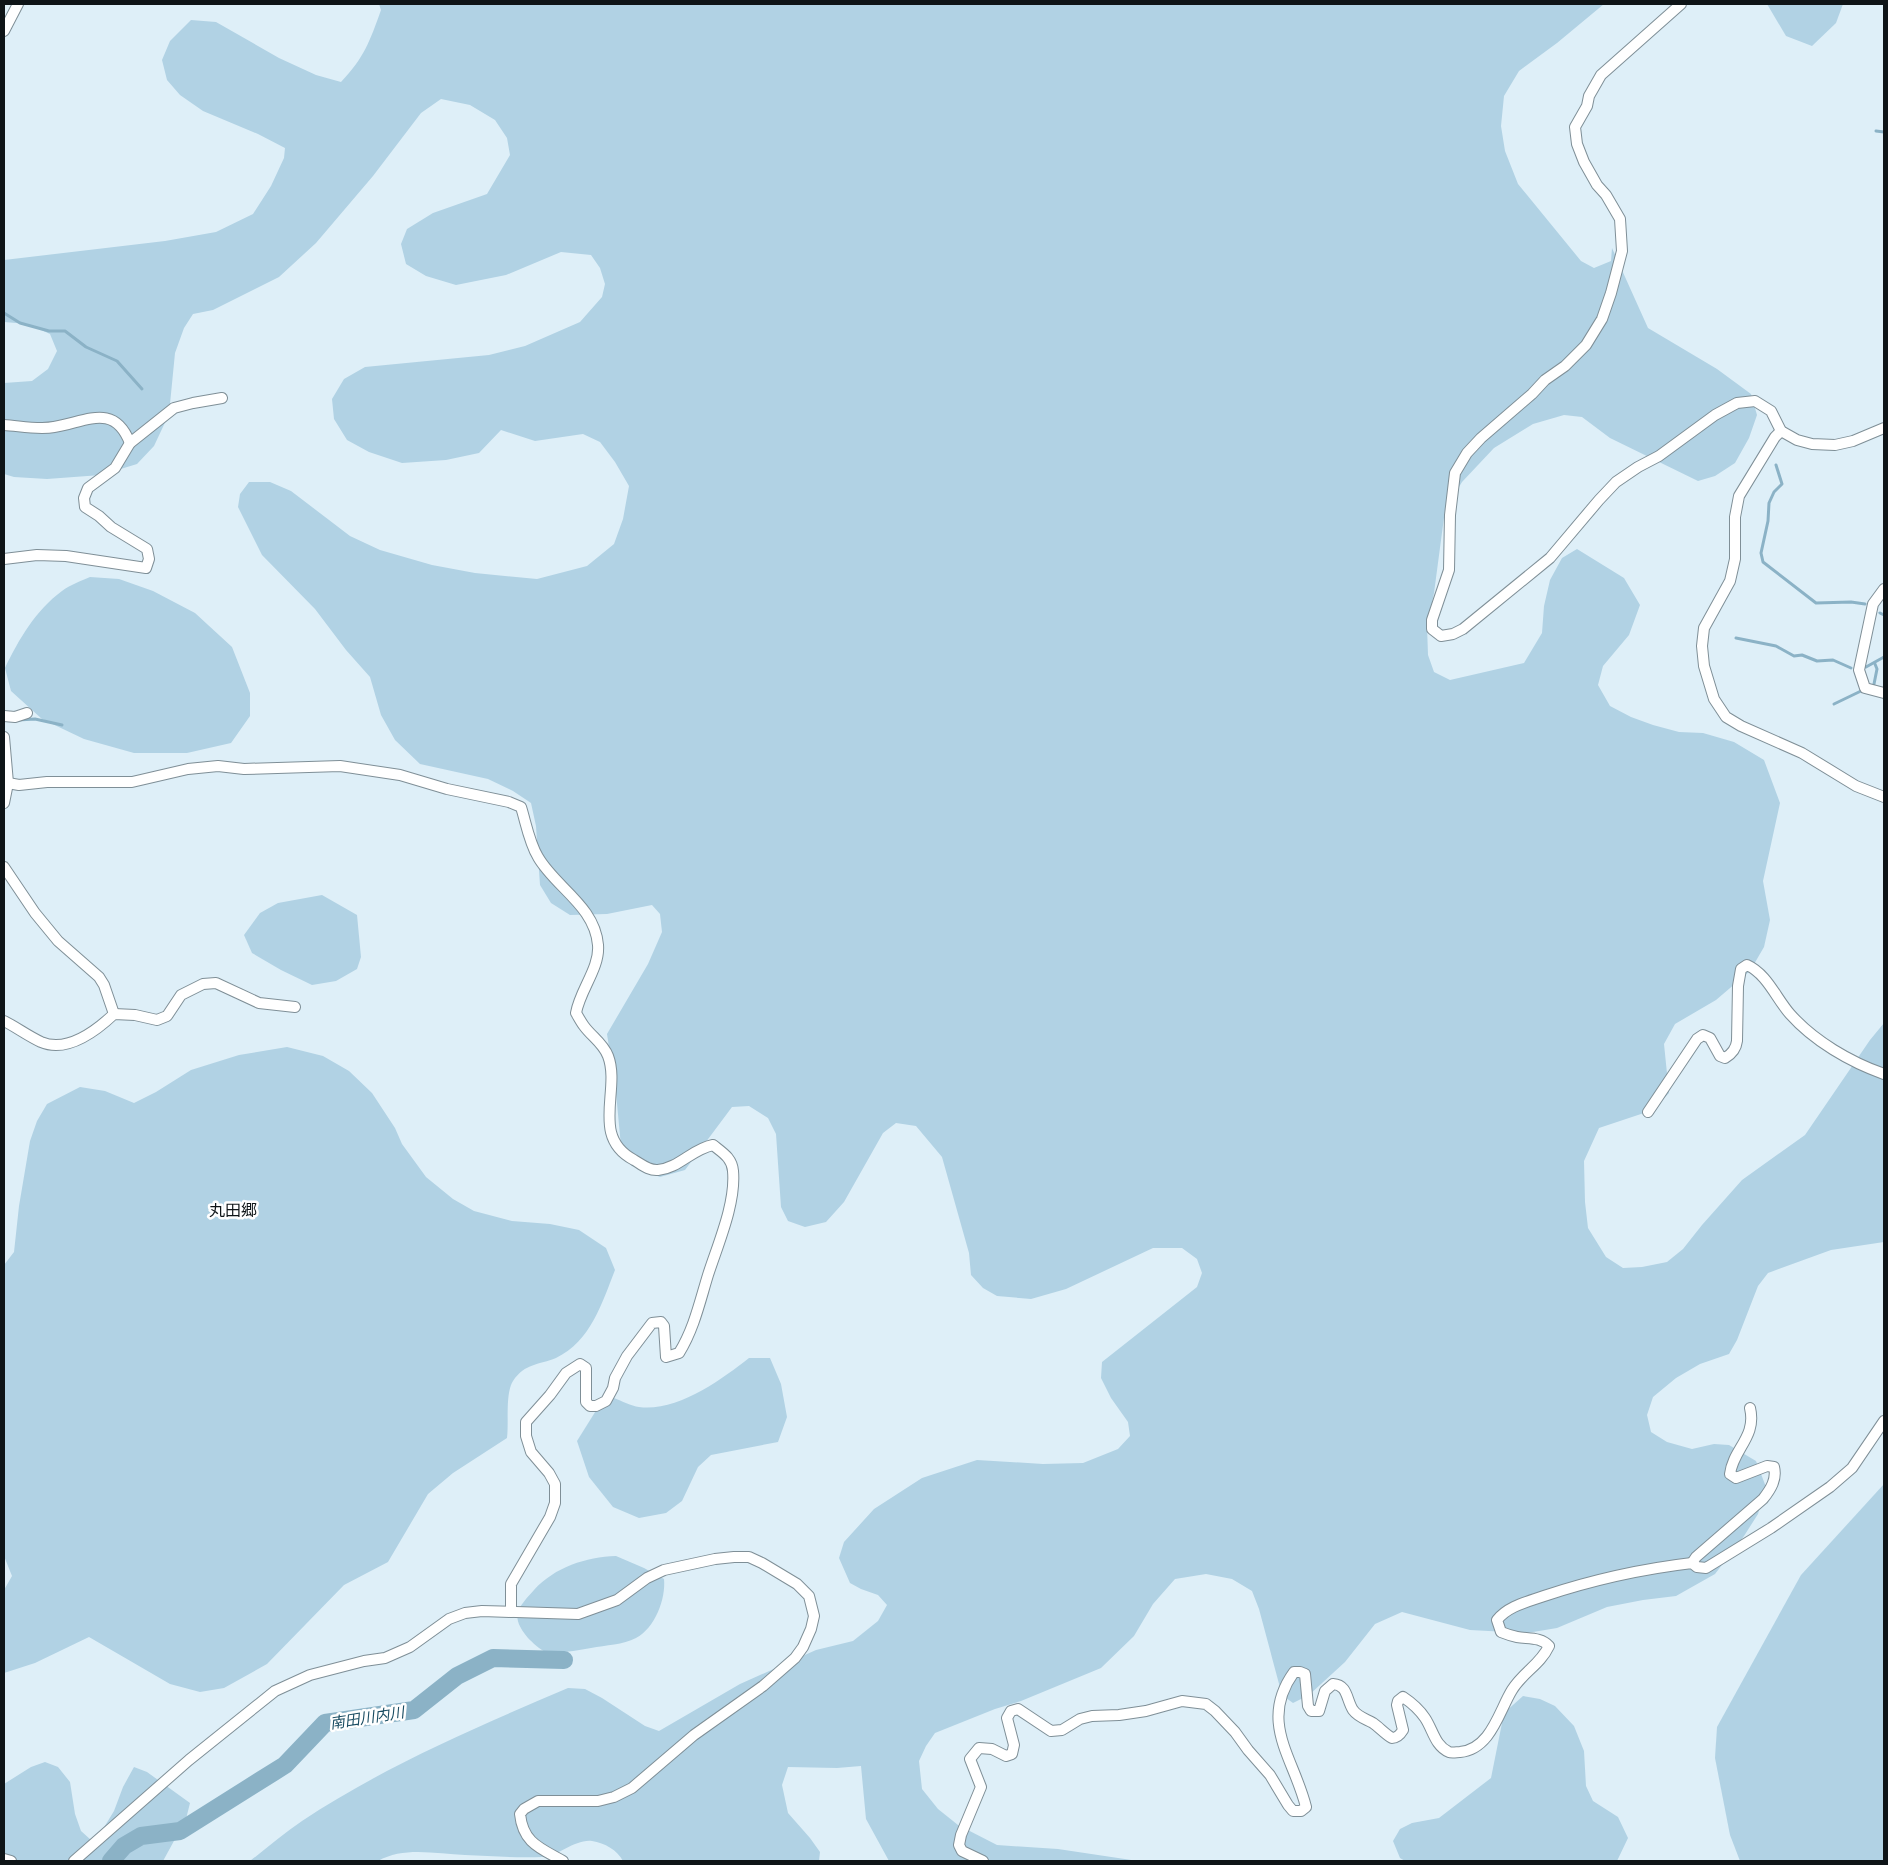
<svg xmlns="http://www.w3.org/2000/svg" width="1888" height="1865" font-family="Lato,'Noto Sans JP',sans-serif">
<style>
.green{fill:#b1d2e4}
.lines{fill:none;stroke-linecap:round;stroke-linejoin:round}
.stream{stroke:#8bb2c6;stroke-width:3}
.river{stroke:#8bb2c6;stroke-width:18}
.street-casing{stroke:#7f8f97;stroke-width:12}
.street{stroke:#fff;stroke-width:10}
.labels{text-anchor:middle;stroke-width:5;stroke-linejoin:round;paint-order:stroke}
.water-label{font-size:15px;font-style:italic;fill:#194c62;stroke:#fff}
.quarter-label{font-size:16px;fill:#0e1417;stroke:#fff}
</style>
<rect width="100%" height="100%" fill="#deeff8"/>
<g class="green">
<path d="M 379,4 L 1604,4 L 1557,43 L 1519,71 L 1504,96 L 1501,126 L 1505,151 L 1518,184 L 1581,261 L 1594,268 L 1611,261 L 1612,248 L 1648,328 L 1717,369 L 1751,394 L 1757,415 L 1749,438 L 1735,463 L 1715,476 L 1698,481 L 1610,438 L 1582,417 L 1564,415 L 1533,424 L 1494,448 L 1462,482 L 1445,510 L 1434,593 L 1427,626 L 1428,655 L 1434,672 L 1450,680 L 1524,663 L 1542,633 L 1544,606 L 1550,580 L 1562,558 L 1577,549 L 1624,578 L 1640,605 L 1629,635 L 1603,666 L 1598,685 L 1610,706 L 1631,717 L 1653,725 L 1679,732 L 1703,733 L 1734,742 L 1764,760 L 1780,803 L 1763,881 L 1770,920 L 1764,947 L 1750,971 L 1716,1000 L 1675,1024 L 1664,1044 L 1669,1093 L 1653,1110 L 1599,1128 L 1584,1161 L 1585,1202 L 1588,1228 L 1606,1257 L 1623,1268 L 1642,1267 L 1667,1262 L 1683,1249 L 1702,1225 L 1742,1180 L 1805,1135 L 1870,1040 L 1884,1023 L 1884,1242 L 1831,1250 L 1768,1273 L 1758,1286 L 1737,1340 L 1729,1354 L 1700,1364 L 1676,1378 L 1653,1397 L 1647,1415 L 1651,1432 L 1667,1442 L 1692,1449 L 1714,1444 L 1729,1445 L 1756,1461 L 1766,1487 L 1758,1514 L 1744,1536 L 1715,1574 L 1676,1596 L 1643,1600 L 1607,1607 L 1557,1628 L 1527,1633 L 1470,1630 L 1402,1612 L 1375,1624 L 1345,1662 L 1309,1695 L 1293,1703 L 1282,1695 L 1259,1609 L 1252,1591 L 1232,1579 L 1206,1574 L 1175,1579 L 1153,1604 L 1134,1636 L 1101,1668 L 1021,1701 L 995,1709 L 935,1733 L 926,1746 L 919,1761 L 922,1789 L 938,1809 L 958,1825 L 997,1845 L 1058,1849 L 1138,1861 L 889,1861 L 866,1819 L 861,1766 L 837,1768 L 788,1767 L 782,1785 L 788,1813 L 810,1838 L 820,1852 L 819,1861 L 623,1861 C 617,1850 605,1843 592,1841 C 575,1839 559,1856 542,1857 C 516,1858 490,1856 465,1855 C 437,1854 404,1846 378,1861 L 250,1861 C 267,1848 284,1833 302,1821 C 385,1766 477,1727 568,1688 L 585,1689 L 602,1698 L 645,1726 L 659,1731 L 740,1684 L 816,1650 L 853,1641 L 878,1621 L 887,1605 L 878,1595 L 861,1589 L 850,1583 L 839,1558 L 844,1542 L 874,1509 L 922,1478 L 977,1460 L 1043,1464 L 1083,1463 L 1118,1449 L 1130,1436 L 1128,1422 L 1111,1398 L 1101,1378 L 1102,1362 L 1197,1287 L 1202,1273 L 1197,1259 L 1182,1248 L 1153,1248 L 1066,1289 L 1031,1299 L 997,1296 L 983,1288 L 971,1275 L 969,1253 L 942,1157 L 916,1126 L 896,1123 L 883,1133 L 844,1202 L 826,1222 L 805,1227 L 788,1221 L 781,1207 L 776,1134 L 768,1118 L 749,1106 L 732,1107 L 685,1170 L 660,1177 L 632,1166 L 622,1157 L 616,1093 L 607,1034 L 648,964 L 662,932 L 660,914 L 652,905 L 607,914 L 570,915 L 551,903 L 540,885 L 536,826 L 531,803 L 513,791 L 488,779 L 420,764 L 395,740 L 381,715 L 370,677 L 346,650 L 315,609 L 262,555 L 238,507 L 240,494 L 249,482 L 270,482 L 291,491 L 350,536 L 380,550 L 432,565 L 475,573 L 537,579 L 587,566 L 614,544 L 623,519 L 629,486 L 615,462 L 600,442 L 583,434 L 535,441 L 501,430 L 479,453 L 446,460 L 402,463 L 369,452 L 347,440 L 334,419 L 332,399 L 344,379 L 365,367 L 489,355 L 525,346 L 580,322 L 602,297 L 605,284 L 600,268 L 591,255 L 561,252 L 506,275 L 456,285 L 426,276 L 406,264 L 401,244 L 407,229 L 433,213 L 487,194 L 510,155 L 507,138 L 495,120 L 470,105 L 441,99 L 421,113 L 373,176 L 316,243 L 279,277 L 213,310 L 193,314 L 184,328 L 175,353 L 169,414 L 154,446 L 137,464 L 101,475 L 47,479 L 14,477 L 4,474 L 4,383 L 32,381 L 48,369 L 57,351 L 50,334 L 28,324 L 4,322 L 4,260 L 165,241 L 216,232 L 253,214 L 271,186 L 284,158 L 285,148 L 258,134 L 203,111 L 180,95 L 167,80 L 162,60 L 170,41 L 191,20 L 216,22 L 279,58 L 316,75 L 341,82 C 364,58 370,41 381,10 Z"/>
<path d="M 1767,4 L 1843,4 L 1836,23 L 1812,46 L 1786,36 Z"/>
<path d="M 90,577 L 119,579 L 153,591 L 195,613 L 232,647 L 250,693 L 250,716 L 231,743 L 187,753 L 134,753 L 84,739 L 42,719 L 11,691 L 5,668 C 19,639 36,610 62,591 C 70,585 81,581 90,577 Z"/>
<path d="M 322,895 L 357,915 L 361,957 L 357,969 L 336,981 L 312,985 L 281,970 L 252,953 L 244,935 L 260,913 L 278,903 Z"/>
<path d="M 287,1047 L 323,1056 L 349,1071 L 372,1093 L 395,1128 L 402,1144 L 426,1177 L 453,1199 L 474,1211 L 512,1221 L 550,1224 L 579,1230 L 606,1248 L 615,1270 C 602,1303 591,1341 556,1358 C 539,1365 525,1363 513,1381 C 505,1394 509,1422 507,1438 L 453,1473 L 428,1494 L 388,1562 L 344,1585 L 267,1664 L 224,1688 L 200,1692 L 170,1684 L 89,1637 L 35,1663 L 4,1673 L 4,1590 L 12,1576 L 4,1556 L 4,1265 L 14,1252 L 19,1206 L 30,1141 L 37,1121 L 47,1104 L 80,1087 L 105,1091 L 134,1103 L 156,1092 L 191,1070 L 239,1055 Z"/>
<path d="M 749,1358 L 770,1358 L 781,1384 L 787,1417 L 778,1442 L 711,1455 L 698,1467 L 682,1501 L 666,1513 L 639,1518 L 613,1507 L 589,1477 L 577,1441 L 597,1409 L 614,1398 C 622,1401 631,1406 639,1407 C 677,1412 721,1380 749,1358 Z"/>
<path d="M 1884,1484 L 1884,1861 L 1740,1861 L 1730,1835 L 1715,1758 L 1717,1727 L 1801,1575 Z"/>
<path d="M 616,1556 L 644,1568 L 664,1579 C 666,1599 655,1628 636,1638 C 623,1645 606,1645 591,1648 C 577,1650 561,1654 546,1652 C 540,1650 532,1642 528,1638 C 510,1616 517,1609 534,1590 C 555,1567 586,1557 616,1556 Z"/>
<path d="M 1523,1696 L 1540,1699 L 1555,1706 L 1574,1726 L 1584,1751 L 1586,1786 L 1593,1801 L 1618,1817 L 1628,1838 L 1617,1861 L 1405,1861 L 1400,1858 L 1393,1841 L 1400,1829 L 1412,1823 L 1439,1818 L 1491,1778 L 1504,1713 Z"/>
<path d="M 45,1762 L 58,1767 L 70,1782 L 75,1814 L 81,1831 L 91,1840 L 103,1829 L 114,1811 L 123,1787 L 134,1767 L 147,1772 L 190,1803 L 186,1819 L 163,1861 L 4,1861 L 4,1784 L 31,1767 Z"/>
</g>
<g class="lines">
<g class="stream">
<path d="M 1876,131 L 1884,132"/>
<path d="M 4,313 L 20,323 L 49,331 L 65,331 L 86,347 L 117,361 L 142,389"/>
<path d="M 1776,465 L 1782,484 L 1774,492 L 1769,503 L 1768,521 L 1761,553 L 1763,562 L 1816,603 L 1851,602 L 1865,604"/>
<path d="M 1880,613 L 1884,615"/>
<path d="M 1736,638 L 1776,646 L 1794,656 L 1802,655 L 1817,661 L 1833,660 L 1851,668"/>
<path d="M 1866,667 L 1884,657"/>
<path d="M 1874,684 L 1877,669 L 1875,664"/>
<path d="M 1834,704 L 1861,691"/>
<path d="M 18,720 L 35,719 L 62,725"/>
</g>
<path class="river" d="M 111,1861 L 124,1846 L 141,1836 L 180,1831 L 285,1765 L 325,1723 L 414,1710 L 457,1676 L 493,1658 L 564,1660"/>
<defs>
<g id="street">
<path d="M 1681,4 L 1601,75 L 1589,96 L 1587,106 L 1575,127 L 1577,144 L 1584,162 L 1597,185 L 1606,195 L 1620,219 L 1622,251 L 1611,293 L 1602,319 L 1586,345 L 1565,366 L 1545,380 L 1532,394 L 1481,438 L 1467,453 L 1455,473 L 1450,515 L 1449,570 L 1432,620 L 1432,629 L 1441,636 L 1453,634 L 1463,629 L 1550,558 L 1599,500 L 1616,482 L 1638,467 L 1659,456 L 1715,415 L 1737,403 L 1755,401 L 1771,411 L 1781,431 L 1797,440 L 1812,444 L 1835,445 L 1853,441 L 1884,428"/>
<path d="M 4,31 L 18,4"/>
<path d="M 4,425 C 20,426 39,430 54,427 C 86,422 114,402 130,443"/>
<path d="M 1781,431 L 1775,437 L 1739,496 L 1735,517 L 1735,559 L 1730,581 L 1704,628 L 1702,646 L 1704,666 L 1714,699 L 1726,717 L 1741,726 L 1802,753 L 1856,786 L 1884,797"/>
<path d="M 4,559 L 37,555 L 66,556 L 146,568 L 149,559 L 147,549 L 111,527 L 99,516 L 85,507 L 84,498 L 88,488 L 115,468 L 130,443 L 174,408 L 193,403 L 222,398"/>
<path d="M 1884,589 L 1873,604 L 1859,670 L 1865,688 L 1884,693"/>
<path d="M 4,716 L 15,717 L 27,713"/>
<path d="M 4,737 L 8,783 L 4,803"/>
<path d="M 8,783 L 19,785 L 47,782 L 132,782 L 188,769 L 218,766 L 244,769 L 340,766 L 400,775 L 447,789 L 509,802 L 521,807 C 526,823 529,842 538,857 C 555,887 595,906 598,945 C 600,968 580,990 576,1013 C 579,1018 581,1022 584,1026 C 592,1037 603,1043 608,1056 C 621,1090 590,1137 634,1160 C 641,1164 649,1171 658,1170 C 679,1168 692,1149 713,1145 C 723,1153 732,1158 733,1171 C 736,1203 718,1244 708,1275 C 700,1301 694,1329 679,1353 L 666,1357 L 664,1326 L 661,1322 L 652,1323 L 627,1356 L 615,1378 L 613,1388 L 606,1401 L 596,1406 L 590,1406 L 586,1402 L 586,1368 L 580,1364 L 566,1373 L 550,1395 L 526,1422 L 526,1436 L 531,1452 L 549,1473 L 555,1484 L 555,1503 L 550,1517 L 511,1584 L 511,1612"/>
<path d="M 4,867 L 35,913 L 58,941 L 99,977 L 104,985 L 114,1014"/>
<path d="M 4,1021 C 16,1027 28,1036 41,1042 C 67,1053 96,1031 114,1014 L 135,1015 L 157,1020 L 167,1016 L 181,995 L 203,984 L 216,983 L 259,1003 L 295,1007"/>
<path d="M 1648,1112 L 1697,1039 L 1703,1035 L 1710,1038 L 1720,1056 L 1725,1058 C 1732,1054 1736,1049 1737,1041 L 1738,986 L 1741,969 L 1747,965 C 1767,974 1776,998 1790,1014 C 1814,1041 1850,1062 1884,1074"/>
<path d="M 1692,1563 L 1696,1557 L 1763,1499 C 1771,1489 1777,1479 1774,1467 L 1767,1466 L 1736,1478 L 1730,1474 C 1733,1449 1757,1437 1750,1408"/>
<path d="M 4,1859 L 11,1861"/>
<path d="M 74,1861 L 189,1760 L 275,1691 L 310,1675 L 364,1661 L 385,1658 L 410,1647 L 449,1619 L 465,1613 L 482,1611 L 578,1614 L 617,1600 L 647,1578 L 664,1570 L 715,1559 L 734,1557 L 749,1557 L 762,1563 L 797,1584 L 809,1596 L 814,1616 L 811,1629 L 803,1647 L 795,1658 L 763,1686 L 694,1735 L 632,1788 L 614,1797 L 598,1801 L 538,1801 L 524,1809 L 520,1814 C 523,1843 540,1848 563,1861"/>
<path d="M 983,1861 L 962,1851 L 959,1845 L 961,1835 L 981,1787 L 970,1759 L 979,1748 L 992,1749 L 1006,1756 L 1012,1754 L 1014,1745 L 1007,1718 L 1011,1711 L 1018,1709 L 1051,1731 L 1062,1730 L 1080,1719 L 1092,1716 L 1119,1715 L 1146,1711 L 1182,1701 L 1206,1704 L 1215,1711 L 1235,1732 L 1248,1750 L 1270,1775 L 1288,1805 L 1293,1811 L 1301,1811 L 1306,1807 C 1294,1758 1258,1722 1294,1672 L 1300,1672 L 1305,1674 L 1308,1706 L 1311,1711 L 1319,1711 L 1325,1691 L 1333,1684 C 1348,1685 1346,1699 1353,1710 C 1358,1717 1366,1719 1373,1723 C 1379,1727 1385,1734 1392,1738 C 1397,1738 1400,1735 1403,1730 L 1397,1705 L 1398,1701 L 1403,1697 C 1412,1703 1419,1709 1425,1718 C 1433,1730 1435,1746 1449,1752 C 1452,1753 1457,1752 1460,1752 C 1491,1749 1499,1711 1512,1690 C 1523,1672 1540,1665 1549,1646 C 1541,1637 1528,1639 1517,1637 C 1512,1636 1506,1634 1501,1632 L 1497,1620 C 1508,1606 1527,1602 1544,1596 C 1592,1580 1641,1569 1692,1563 L 1697,1567 L 1706,1568 L 1771,1528 L 1830,1487 L 1852,1468 L 1884,1421"/>
</g>
</defs>
<use href="#street" class="street-casing"/>
<use href="#street" class="street"/>
</g>
<g class="labels">
<g class="water-label">
<text transform="translate(367 1718) rotate(-9)" y="5">南田川内川</text>
</g>
<g class="quarter-label">
<text x="233" y="1216">丸田郷</text>
</g>
</g>
<rect width="1888" height="1865" fill="none" stroke="#0e1417" stroke-width="10"/>
</svg>
